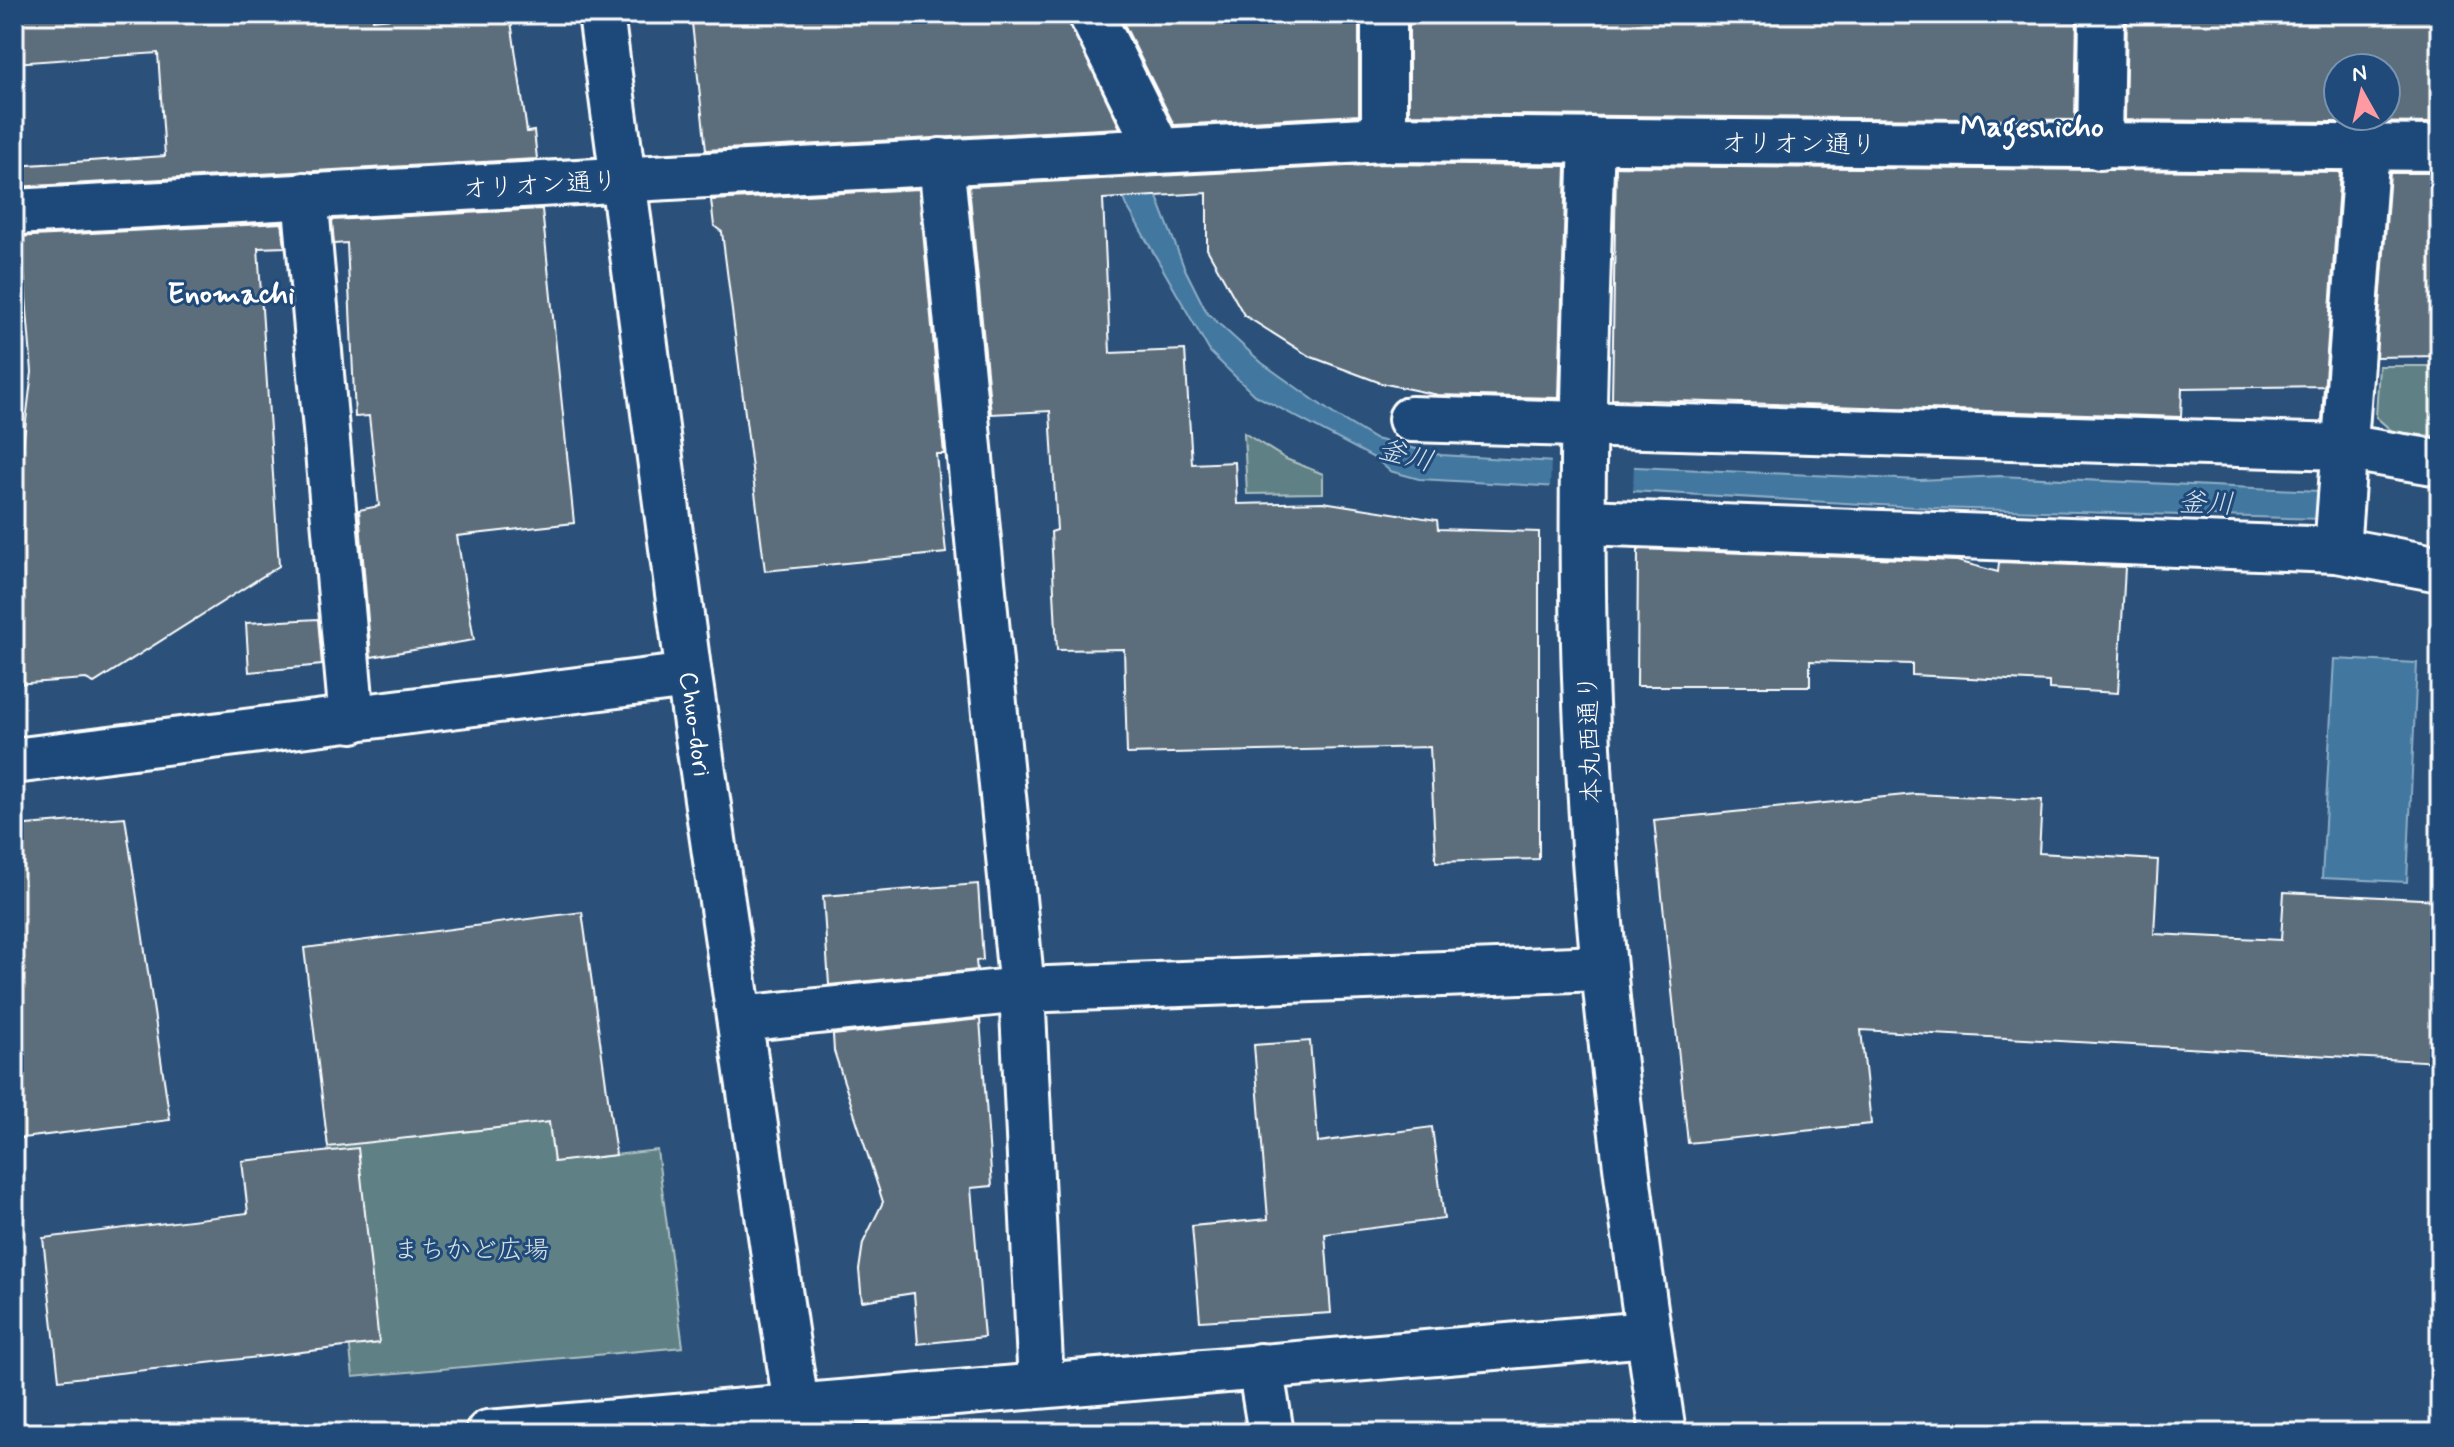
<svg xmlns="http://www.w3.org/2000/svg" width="2454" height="1447" font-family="Mynerve,'Klee One',sans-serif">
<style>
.green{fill:#5f8186;stroke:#afc0c2;stroke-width:2}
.water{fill:#4378a0;stroke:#8eaec6;stroke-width:2}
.pier{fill:#2b517a}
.building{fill:#5c6e7c;stroke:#fff;stroke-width:2;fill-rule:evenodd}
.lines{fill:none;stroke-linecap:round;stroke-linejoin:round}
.pedestrian-casing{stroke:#fff;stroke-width:50}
.minor-casing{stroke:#fff;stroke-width:50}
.tertiary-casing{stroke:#fff;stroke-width:50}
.pedestrian{stroke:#1f4a7a;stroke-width:44}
.minor{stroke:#1f4a7a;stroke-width:44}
.tertiary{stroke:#1f4a7a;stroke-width:44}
.labels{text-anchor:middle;stroke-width:6;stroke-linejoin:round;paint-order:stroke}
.street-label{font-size:26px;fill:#fff;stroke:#1f4a7a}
.park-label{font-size:26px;fill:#d7e0e1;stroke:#1f4a7a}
.water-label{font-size:28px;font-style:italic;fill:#d0dde7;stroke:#1f4a7a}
.quarter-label{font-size:30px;font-weight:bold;fill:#fff;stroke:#1f4a7a}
</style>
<rect width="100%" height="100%" fill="#2b517a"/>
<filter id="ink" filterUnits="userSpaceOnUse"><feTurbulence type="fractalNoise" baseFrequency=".0125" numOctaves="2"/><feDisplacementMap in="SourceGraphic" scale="16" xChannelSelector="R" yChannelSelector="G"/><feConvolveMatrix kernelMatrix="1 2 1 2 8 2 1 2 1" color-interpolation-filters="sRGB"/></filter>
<g filter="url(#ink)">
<g class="green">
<path d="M 2379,366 L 2440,366 L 2440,421 L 2434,436 L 2393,432 L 2376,417 Z"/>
<path d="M 1244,433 L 1286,459 L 1323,474 L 1323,493 L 1247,494 Z"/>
<path d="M 324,1110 L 410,1138 L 549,1122 L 554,1162 L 657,1150 L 683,1347 L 353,1377 Z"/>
</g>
<g class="water">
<path d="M 1047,14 L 1078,14 L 1113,83 L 1184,267 L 1207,313 L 1262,363 L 1335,415 L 1375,439 L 1441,455 L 1636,467 L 1920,480 L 1999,476 L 2362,493 L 2360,520 L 1933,508 L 1419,479 L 1390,471 L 1376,459 L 1253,394 L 1210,352 L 1127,206 L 1088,103 Z"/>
<path d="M 2334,659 L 2417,663 L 2407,882 L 2322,878 Z"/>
</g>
<g class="pier">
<path d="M 1551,458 L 1634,463 L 1633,493 L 1550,489 Z"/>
<path d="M 2362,489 L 2440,504 L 2440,541 L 2360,524 Z"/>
</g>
<g class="building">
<path d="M 14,14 L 373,14 L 373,20 L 433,14 L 510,14 L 527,132 L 534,131 L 537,159 L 14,187 L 14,166 L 165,156 L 158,53 L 14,63 Z"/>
<path d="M 691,14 L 1066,14 L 1120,128 L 706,150 Z"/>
<path d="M 1119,14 L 1359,14 L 1359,115 L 1174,125 Z"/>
<path d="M 1409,14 L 2077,14 L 2075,120 L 1409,114 Z"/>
<path d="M 2127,14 L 2440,14 L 2440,123 L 2125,120 ZM 2338,68 L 2386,68 L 2386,116 L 2338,116 Z"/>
<path d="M 1385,164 L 1566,166 L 1559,398 L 1438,395 L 1381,383 L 1309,356 L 1244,315 L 1207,249 L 1207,193 L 1103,199 L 1110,353 L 1185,350 L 1192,464 L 1235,462 L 1237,504 L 1323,502 L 1437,520 L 1438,529 L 1539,532 L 1539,859 L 1436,862 L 1430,747 L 1127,754 L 1124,649 L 1057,650 L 1051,532 L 1057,530 L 1050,411 L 991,414 L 969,186 Z"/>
<path d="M 1616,166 L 2340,172 L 2322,421 L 2324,386 L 2182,388 L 2181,417 L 1612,399 Z"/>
<path d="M 2390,173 L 2440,173 L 2440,356 L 2376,357 Z"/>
<path d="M 919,189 L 944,454 L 936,454 L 946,553 L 765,571 L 722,232 L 714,226 L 711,200 Z"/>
<path d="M 542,209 L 574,523 L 457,536 L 474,640 L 371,657 L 359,510 L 379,506 L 369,416 L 355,417 L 347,243 L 334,244 L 332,220 Z"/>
<path d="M 282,223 L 285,247 L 258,248 L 279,566 L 94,683 L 86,679 L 14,684 L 14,467 L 22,454 L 32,372 L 23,260 L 14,261 L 14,237 Z"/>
<path d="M 1638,549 L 1957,561 L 1998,572 L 1999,562 L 2125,567 L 2118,693 L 2049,689 L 2049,682 L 1912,675 L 1912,664 L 1810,661 L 1810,686 L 1637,686 Z"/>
<path d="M 318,619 L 322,665 L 249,672 L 246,623 Z"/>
<path d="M 1915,794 L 2042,800 L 2039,853 L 2158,860 L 2154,934 L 2281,940 L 2284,892 L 2440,900 L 2440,1062 L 1861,1030 L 1871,1124 L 1688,1143 L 1654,820 Z"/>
<path d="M 125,817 L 170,1120 L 14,1139 L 14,826 Z"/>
<path d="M 978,884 L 983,960 L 976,961 L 977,970 L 829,985 L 823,896 Z"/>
<path d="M 582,912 L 616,1155 L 554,1162 L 549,1122 L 328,1147 L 304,948 Z"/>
<path d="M 980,1019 L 992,1186 L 971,1188 L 984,1337 L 918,1344 L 914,1293 L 862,1301 L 859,1270 L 863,1243 L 883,1202 L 834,1051 L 833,1035 Z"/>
<path d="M 1310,1041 L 1318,1142 L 1432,1127 L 1444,1219 L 1325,1234 L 1331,1313 L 1200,1321 L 1192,1226 L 1268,1219 L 1254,1045 Z"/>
<path d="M 358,1148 L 379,1343 L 59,1380 L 43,1238 L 248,1213 L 242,1161 Z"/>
</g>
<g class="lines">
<defs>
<path id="pedestrian" d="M 14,212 L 1384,139 L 2440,148"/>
<g id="minor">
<path d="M 1091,14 L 1158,149"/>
<path d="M 1384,139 L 1384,14"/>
<path d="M 2100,147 L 2102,14"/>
<path d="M 941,161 L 1022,990 L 1041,1385"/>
<path d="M 305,195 L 352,720"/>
<path d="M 1411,419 L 2343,447 L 2440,463"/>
<path d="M 1584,522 L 2337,550 L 2440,569"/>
<path d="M 2337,550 L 2367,148"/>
<path d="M 740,1019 L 1022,990 L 1602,968"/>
<path d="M 1260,1366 L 1271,1433"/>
</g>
<g id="tertiary">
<path d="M 601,14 L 689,676 L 800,1433"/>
<path d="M 1592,140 C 1585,342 1577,544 1588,746 C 1599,976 1629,1205 1663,1433"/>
<path d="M 14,761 L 689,676"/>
<path d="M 488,1433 L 1648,1334"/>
</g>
</defs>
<use href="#pedestrian" class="pedestrian-casing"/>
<use href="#minor" class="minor-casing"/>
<use href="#tertiary" class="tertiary-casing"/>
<use href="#pedestrian" class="pedestrian"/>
<use href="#minor" class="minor"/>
<use href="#tertiary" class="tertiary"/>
</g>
</g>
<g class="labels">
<g class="street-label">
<text transform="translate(1799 143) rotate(1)" y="9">オリオン通り</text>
<text transform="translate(540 184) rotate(-3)" y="9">オリオン通り</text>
<text transform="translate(696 724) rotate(82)" y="9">Chuo-dori</text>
<text transform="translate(1589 739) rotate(-92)" y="9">本丸西通り</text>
</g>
<g class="park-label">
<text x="471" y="1258">まちかど広場</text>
</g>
<g class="water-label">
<text transform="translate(1406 454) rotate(15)" y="10">釜川</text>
<text transform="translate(2206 502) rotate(2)" y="10">釜川</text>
</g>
<g class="quarter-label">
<text x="2032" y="136">Mageshicho</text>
<text x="231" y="303">Enomachi</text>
</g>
</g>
<rect width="2454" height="1447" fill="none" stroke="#1f4a7a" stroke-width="48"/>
<rect x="24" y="24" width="2406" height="1399" fill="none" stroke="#fff" stroke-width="3" filter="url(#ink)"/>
<g transform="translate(2362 92) rotate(352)"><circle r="38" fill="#1f4a7a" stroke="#7992af" stroke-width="2"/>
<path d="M0-6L14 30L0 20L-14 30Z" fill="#ff9aa2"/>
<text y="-12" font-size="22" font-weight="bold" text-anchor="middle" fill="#ffffff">N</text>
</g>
</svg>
